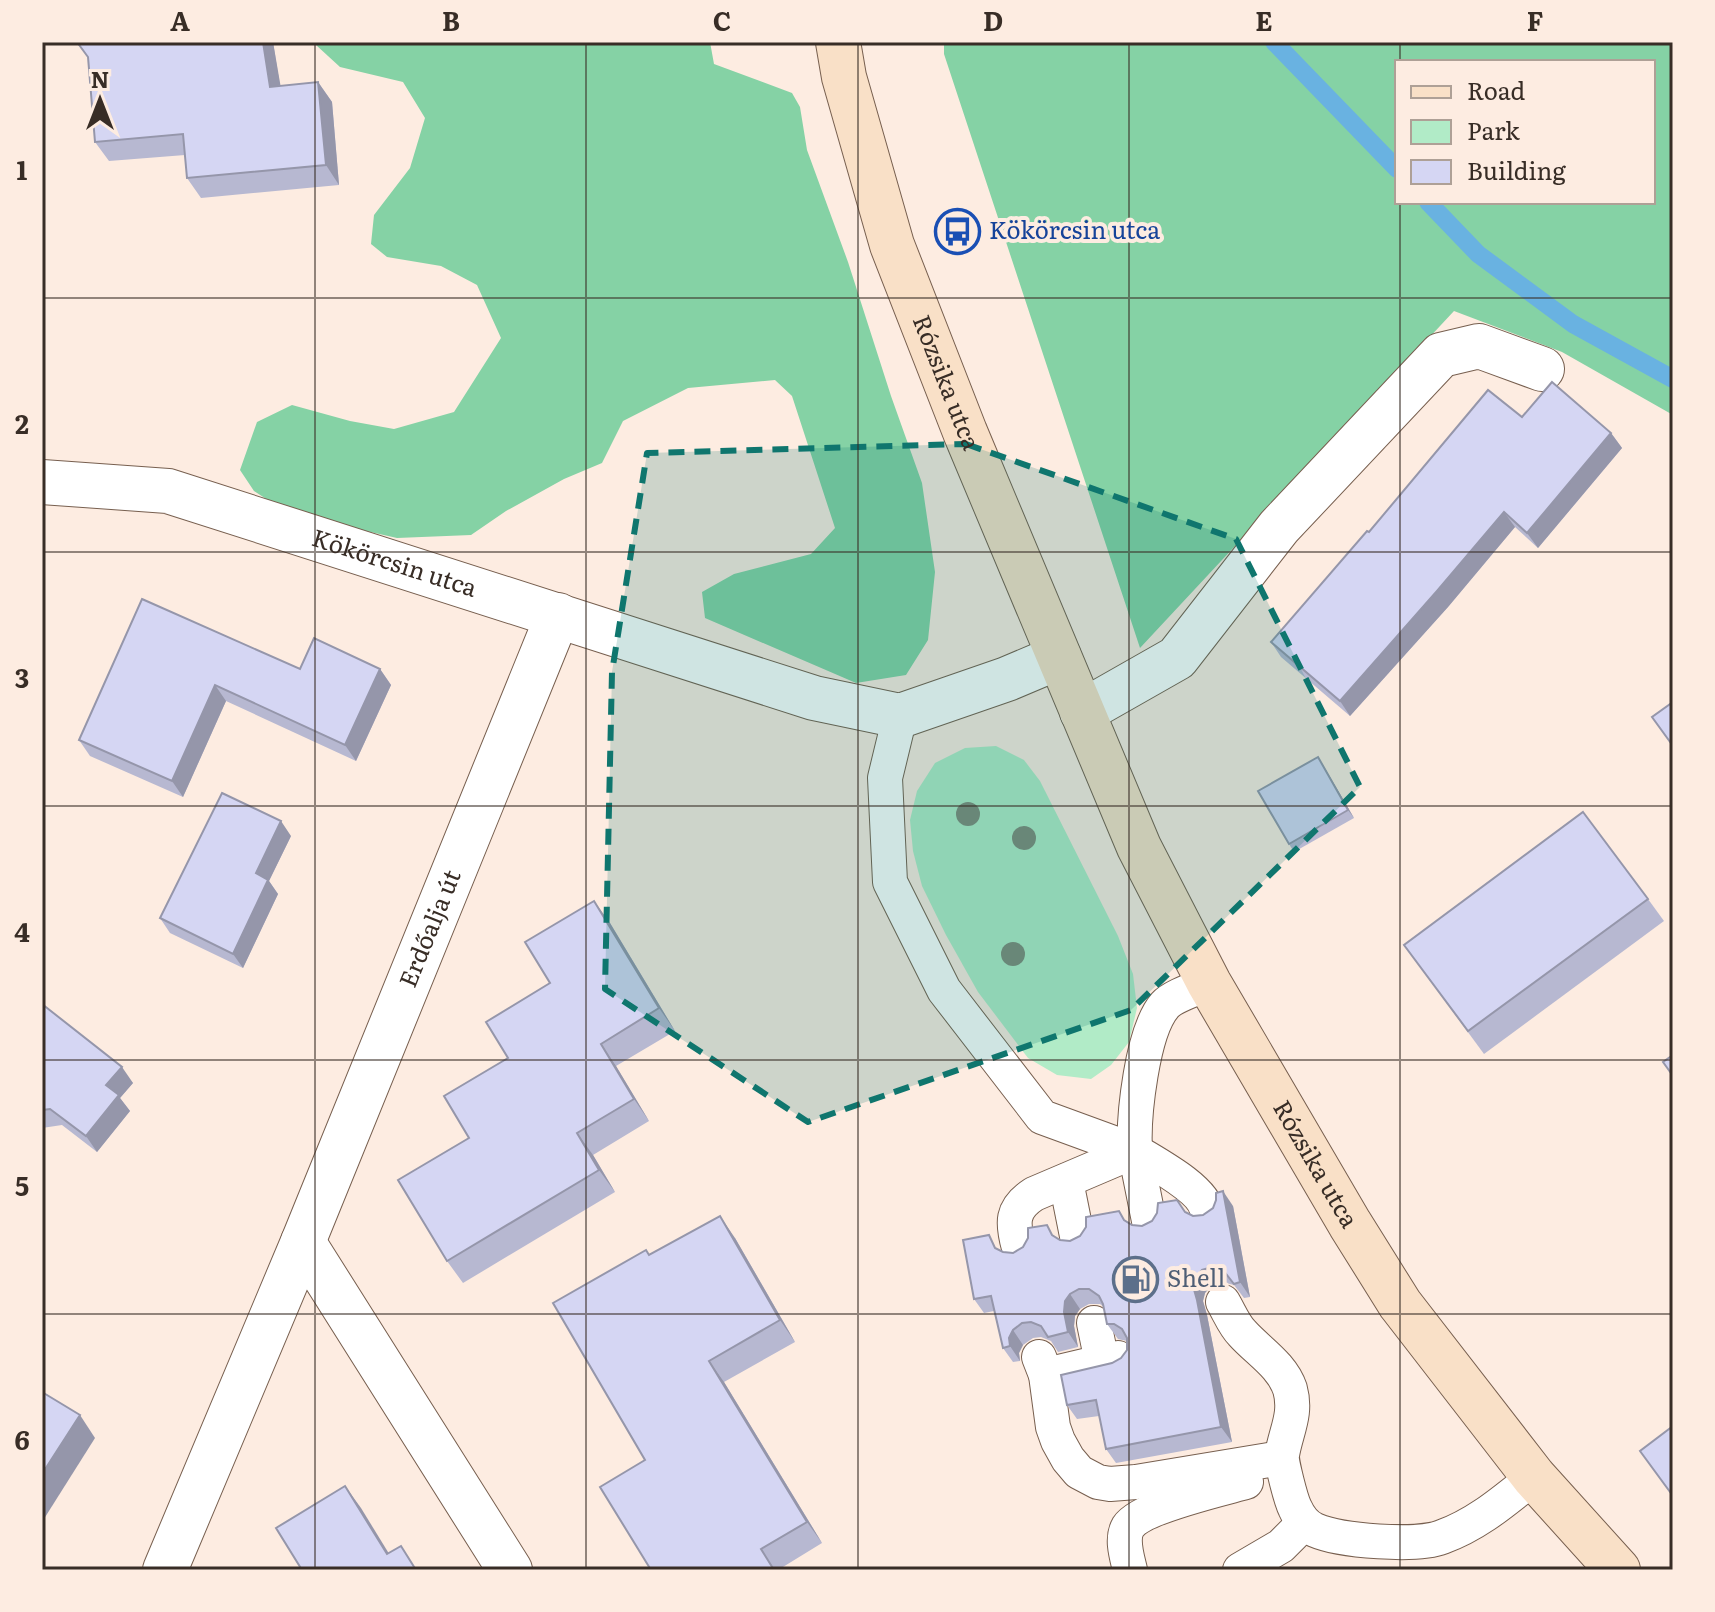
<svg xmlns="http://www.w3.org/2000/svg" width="1715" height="1612" font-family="Literata,serif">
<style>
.green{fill:#b1ebc7}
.forest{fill:#85d2a5;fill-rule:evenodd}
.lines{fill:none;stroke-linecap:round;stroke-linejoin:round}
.stream{stroke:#69b2e1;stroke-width:18}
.lane-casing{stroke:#775f4f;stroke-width:36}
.street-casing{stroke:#775f4f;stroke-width:46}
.secondary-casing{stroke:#775f4f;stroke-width:46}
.lane{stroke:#fff;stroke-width:34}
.street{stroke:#fff;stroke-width:44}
.secondary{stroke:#f9e0c7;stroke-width:44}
.tree{fill:#808b7b}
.wall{fill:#b7b8d1}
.shaded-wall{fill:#9596aa}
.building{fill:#d5d6f3;stroke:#9596aa;stroke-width:2}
.marked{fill:#0f766e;fill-opacity:0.2;stroke:#0f766e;stroke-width:6;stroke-dasharray:16 10;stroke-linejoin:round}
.grid{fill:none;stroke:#382d26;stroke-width:2;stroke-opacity:0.55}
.labels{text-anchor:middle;stroke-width:8;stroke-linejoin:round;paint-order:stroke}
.transit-label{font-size:24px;fill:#164399;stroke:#fdece1;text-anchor:start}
.street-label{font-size:24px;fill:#382d26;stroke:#fdece1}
.service-label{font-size:24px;fill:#4e5e75;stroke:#fdece1;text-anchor:start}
.neatline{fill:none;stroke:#382d26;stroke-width:3}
.grid-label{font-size:26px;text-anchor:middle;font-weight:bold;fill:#382d26}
</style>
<rect width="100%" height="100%" fill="#fdece1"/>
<path class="green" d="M 996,746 L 1024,760 L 1040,781 L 1118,936 L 1133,974 L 1137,1008 L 1129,1042 L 1111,1065 L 1091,1079 L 1057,1075 L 1028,1058 L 978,992 L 946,935 L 922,886 L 913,851 L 910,820 L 917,791 L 935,763 L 965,748 Z"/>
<g class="forest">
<path d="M 316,42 L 710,42 L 714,64 L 792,93 L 800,107 L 807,150 L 848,262 L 891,396 L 922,483 L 935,572 L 928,640 L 906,675 L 856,683 L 705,618 L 702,592 L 734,574 L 811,554 L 835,528 L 792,396 L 775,380 L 688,388 L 623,421 L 602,463 L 564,479 L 506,511 L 471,535 L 397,538 L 344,526 L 274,504 L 254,491 L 240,470 L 257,422 L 292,405 L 350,421 L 394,429 L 454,412 L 501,338 L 477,285 L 441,266 L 387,257 L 371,244 L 374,215 L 410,168 L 425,118 L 403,82 L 340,67 L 316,45 Z"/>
<path d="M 944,42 L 1673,42 L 1673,415 L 1562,352 L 1454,311 L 1140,648 L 944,54 ZM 1397,62 L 1653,62 L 1653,202 L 1397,202 Z"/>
</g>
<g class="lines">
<g class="stream">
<path d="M 1274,42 L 1397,169"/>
<path d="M 1428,202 L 1478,254 L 1573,324 L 1673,379"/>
</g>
<defs>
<g id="lane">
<path d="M 900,716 L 885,778 L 890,882 L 944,990 L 1042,1117 L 1135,1151 L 1149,1221"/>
<path d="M 1135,1151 C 1133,1117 1142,1031 1165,1005 C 1173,996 1198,988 1209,983"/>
<path d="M 1135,1151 C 1154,1163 1204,1189 1207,1211"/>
<path d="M 1066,1181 L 1077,1236"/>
<path d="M 1019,1248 C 1012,1223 1011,1209 1034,1194 L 1135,1151"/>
<path d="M 1223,1302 C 1229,1312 1234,1325 1242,1333 C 1258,1351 1282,1365 1290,1389 C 1297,1414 1286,1431 1282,1455 C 1281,1462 1291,1500 1295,1508 C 1299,1517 1306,1526 1315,1530 C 1340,1541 1417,1547 1442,1537 C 1478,1524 1505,1500 1534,1477"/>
<path d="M 1094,1323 L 1102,1362"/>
<path d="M 1039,1357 L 1046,1375 L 1053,1427 L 1058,1441 L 1068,1459 L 1079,1472 L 1098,1482 L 1110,1484 L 1136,1482 L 1281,1458"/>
<path d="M 1046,1375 L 1118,1358"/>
<path d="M 1130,1570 C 1127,1557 1121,1539 1128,1527 C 1141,1507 1221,1489 1246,1482"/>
<path d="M 1240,1570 L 1281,1546 L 1304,1523"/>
</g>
<g id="street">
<path id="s1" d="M 42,482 L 168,491 L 814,698 L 900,716 L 1007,679 L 1059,657"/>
<path d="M 1082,712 L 1177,658 L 1279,527 L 1441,355 L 1479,346 L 1542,369"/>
<path d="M 303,1242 L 510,1570"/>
<path id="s2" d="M 165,1570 L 303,1242 L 558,615"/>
</g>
<g id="secondary">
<path id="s3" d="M 838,42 L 844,77 L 892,245 L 965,432 L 1139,847 L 1209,983 L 1350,1224 L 1400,1304 L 1534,1477 L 1618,1570"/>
</g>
</defs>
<use href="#lane" class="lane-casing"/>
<use href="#street" class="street-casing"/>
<use href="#secondary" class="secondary-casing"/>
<use href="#lane" class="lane"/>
<use href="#street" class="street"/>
<use href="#secondary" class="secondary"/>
</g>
<g class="tree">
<circle cx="968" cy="814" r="12"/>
<circle cx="1024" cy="838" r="12"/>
<circle cx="1013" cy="954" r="12"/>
</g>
<g class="wall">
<path d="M 77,42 L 273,42 L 280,86 L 318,82 L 332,102 L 339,185 L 201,198 L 187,178 L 185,155 L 109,161 L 95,142 L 88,57 Z"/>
<path d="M 1522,417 L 1611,433 L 1622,448 L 1538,548 L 1515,527 L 1448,607 L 1350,716 L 1281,657 L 1271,642 L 1369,532 Z"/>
<path d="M 142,599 L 300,669 L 380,669 L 391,685 L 356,761 L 226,701 L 183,797 L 90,756 L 79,740 Z"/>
<path d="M 1318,757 L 1354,818 L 1294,852 L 1289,844 Z"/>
<path d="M 291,836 L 269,881 L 278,894 L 243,968 L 170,933 L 160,918 Z"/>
<path d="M 1648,899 L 1664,921 L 1484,1054 L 1404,945 Z"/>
<path d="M 610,923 L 675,1031 L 616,1066 L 649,1121 L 593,1155 L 615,1192 L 463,1283 L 447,1261 L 469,1138 L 508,1058 L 550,983 Z"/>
<path d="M 42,1004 L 133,1083 L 120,1098 L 130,1111 L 97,1152 L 62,1125 L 42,1128 Z"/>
<path d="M 1233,1206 L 1250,1297 L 1244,1298 L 1234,1285 L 1222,1282 L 1212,1285 L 1205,1293 L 1203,1301 L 1207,1315 L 1232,1442 L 1116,1463 L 1106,1449 L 1099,1416 L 1077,1419 L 1067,1405 L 1112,1363 L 1121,1358 L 1127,1350 L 1127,1341 L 1118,1339 L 1107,1324 L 1104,1307 L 1100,1304 L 1089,1304 L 1080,1309 L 1075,1316 L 1074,1326 L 1078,1347 L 1058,1352 L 1051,1341 L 1041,1337 L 1033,1338 L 1023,1345 L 1019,1353 L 1020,1361 L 1013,1362 L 1003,1348 L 994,1311 L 984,1313 L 974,1299 L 1003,1252 L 1013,1253 L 1056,1237 L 1060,1240 L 1070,1241 L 1127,1222 L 1132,1225 L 1142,1226 L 1185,1212 L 1193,1216 L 1203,1215 Z"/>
<path d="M 735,1238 L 795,1342 L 724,1382 L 822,1543 L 778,1570 L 651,1570 L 650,1255 Z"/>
</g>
<g class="shaded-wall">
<path d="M 263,42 L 273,42 L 284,106 L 270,87 Z"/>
<path d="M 318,82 L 332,102 L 339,185 L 326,165 Z"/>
<path d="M 1611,433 L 1622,448 L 1538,548 L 1527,533 Z"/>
<path d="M 1504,512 L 1515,527 L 1448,607 L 1350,716 L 1340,701 Z"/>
<path d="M 380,669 L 391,685 L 356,761 L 345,745 Z"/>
<path d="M 215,685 L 226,701 L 183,797 L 172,781 Z"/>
<path d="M 1318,757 L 1323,765 L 1354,818 L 1348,810 Z"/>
<path d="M 281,821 L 291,836 L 269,881 L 278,894 L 243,968 L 233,954 L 256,873 Z"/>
<path d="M 594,901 L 610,923 L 675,1031 L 659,1008 Z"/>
<path d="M 601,1044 L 616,1066 L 649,1121 L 634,1099 Z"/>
<path d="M 122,1067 L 133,1083 L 120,1098 L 130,1111 L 97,1152 L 86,1136 L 106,1085 Z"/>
<path d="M 577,1133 L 593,1155 L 615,1192 L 599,1170 Z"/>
<path d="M 1223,1191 L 1233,1206 L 1250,1297 L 1240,1282 Z"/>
<path d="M 720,1216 L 735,1238 L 795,1342 L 780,1320 Z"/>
<path d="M 1202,1270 L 1212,1285 L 1205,1293 L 1203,1301 L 1207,1315 L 1232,1442 L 1221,1427 L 1193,1286 L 1195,1278 Z"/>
<path d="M 1070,1294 L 1080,1309 L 1075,1316 L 1074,1326 L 1078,1347 L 1068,1332 L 1064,1312 L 1065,1301 Z"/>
<path d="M 1013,1330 L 1023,1345 L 1019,1353 L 1020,1361 L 1010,1346 L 1009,1338 Z"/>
<path d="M 709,1361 L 724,1382 L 822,1543 L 807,1522 Z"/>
<path d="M 80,1415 L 95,1438 L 42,1522 L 42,1474 Z"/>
<path d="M 345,1486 L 361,1508 L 399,1570 L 387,1554 Z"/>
</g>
<g class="building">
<path d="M 77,42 L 263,42 L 270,87 L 318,82 L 326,165 L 187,178 L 183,134 L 95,142 L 88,57 Z"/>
<path d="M 1552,382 L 1611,433 L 1527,533 L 1504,512 L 1437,591 L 1340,701 L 1271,642 L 1367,531 L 1369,532 L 1488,390 L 1522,417 Z"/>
<path d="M 142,599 L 300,669 L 314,638 L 380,669 L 345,745 L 215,685 L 172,781 L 79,740 Z"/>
<path d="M 1673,702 L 1673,746 L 1652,717 Z"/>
<path d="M 1318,757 L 1348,810 L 1289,844 L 1258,791 Z"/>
<path d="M 222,793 L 281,821 L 256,873 L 268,880 L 233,954 L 160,918 Z"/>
<path d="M 1583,812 L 1648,899 L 1468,1031 L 1404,945 Z"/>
<path d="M 594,901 L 659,1008 L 601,1044 L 634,1099 L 577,1133 L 599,1170 L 447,1261 L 398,1180 L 469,1138 L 444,1096 L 508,1058 L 486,1022 L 550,983 L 525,942 Z"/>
<path d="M 42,1004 L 122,1067 L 106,1085 L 119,1095 L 86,1136 L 50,1109 L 42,1110 Z"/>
<path d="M 1673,1055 L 1673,1076 L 1663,1062 Z"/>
<path d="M 1223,1191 L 1240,1282 L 1234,1284 L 1223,1270 L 1212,1267 L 1202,1270 L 1195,1278 L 1193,1286 L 1197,1300 L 1221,1427 L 1106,1449 L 1096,1400 L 1067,1405 L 1061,1375 L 1112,1363 L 1121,1358 L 1127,1350 L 1127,1338 L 1122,1329 L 1114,1324 L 1107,1324 L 1103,1304 L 1099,1296 L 1089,1289 L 1079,1289 L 1070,1294 L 1065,1301 L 1064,1312 L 1068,1332 L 1048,1337 L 1041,1326 L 1031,1322 L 1022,1323 L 1013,1330 L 1009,1338 L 1010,1346 L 1003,1348 L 991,1296 L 974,1299 L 963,1240 L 989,1235 L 995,1248 L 1003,1252 L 1013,1253 L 1023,1247 L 1028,1238 L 1028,1228 L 1047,1225 L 1052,1235 L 1060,1240 L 1070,1241 L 1080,1236 L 1086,1227 L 1086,1217 L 1119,1211 L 1124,1220 L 1132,1225 L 1142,1226 L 1152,1221 L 1157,1213 L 1158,1203 L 1177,1200 L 1185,1212 L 1193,1216 L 1203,1215 L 1213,1208 L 1216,1200 L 1216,1193 Z"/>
<path d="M 720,1216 L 780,1320 L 709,1361 L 807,1522 L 761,1549 L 774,1570 L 651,1570 L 600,1487 L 645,1460 L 553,1303 L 646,1250 L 649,1255 Z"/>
<path d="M 42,1392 L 80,1415 L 42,1474 Z"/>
<path d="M 1673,1426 L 1673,1496 L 1640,1451 Z"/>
<path d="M 345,1486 L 387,1554 L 401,1546 L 416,1570 L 302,1570 L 276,1528 Z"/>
</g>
<path class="marked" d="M 966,444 L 1236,539 L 1360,787 L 1131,1010 L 808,1122 L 605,989 L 612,672 L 647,453 Z"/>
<path class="grid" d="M 315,42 L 315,1570M 586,42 L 586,1570M 858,42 L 858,1570M 1129,42 L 1129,1570M 1400,42 L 1400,62M 1400,202 L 1400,1570M 42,298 L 1673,298M 42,552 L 1673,552M 42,806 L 1673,806M 42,1060 L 1673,1060M 42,1314 L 1673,1314"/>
<defs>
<symbol id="bus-ring" viewBox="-11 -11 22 22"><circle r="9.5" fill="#fdece1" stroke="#1a4fb4" stroke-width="1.5"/><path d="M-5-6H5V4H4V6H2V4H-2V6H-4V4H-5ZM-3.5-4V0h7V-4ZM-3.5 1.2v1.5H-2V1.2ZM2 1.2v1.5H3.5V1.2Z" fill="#1a4fb4"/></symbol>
<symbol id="fuel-ring" viewBox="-11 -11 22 22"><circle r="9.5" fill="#fdece1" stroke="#5c6f8a" stroke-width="1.5"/><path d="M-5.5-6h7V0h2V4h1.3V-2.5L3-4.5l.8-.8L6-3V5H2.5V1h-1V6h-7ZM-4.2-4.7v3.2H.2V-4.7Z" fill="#5c6f8a"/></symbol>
</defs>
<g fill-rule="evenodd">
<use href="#bus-ring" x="932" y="206" width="51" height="51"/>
<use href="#fuel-ring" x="1110" y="1254" width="51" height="51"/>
</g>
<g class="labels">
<g class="transit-label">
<text x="989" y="239">Kökörcsin utca</text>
</g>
<g class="street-label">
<text dy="8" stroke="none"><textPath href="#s3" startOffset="358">Rózsika utca</textPath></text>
<text dy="8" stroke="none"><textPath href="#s1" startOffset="364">Kökörcsin utca</textPath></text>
<text dy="8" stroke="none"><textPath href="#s2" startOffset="694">Erdőalja út</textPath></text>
<text dy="8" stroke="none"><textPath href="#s3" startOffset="1224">Rózsika utca</textPath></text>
</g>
<g class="service-label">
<text x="1167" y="1287">Shell</text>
</g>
</g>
<rect width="1715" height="1612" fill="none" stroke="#fdece1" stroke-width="88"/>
<rect x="1395" y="60" width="260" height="144" fill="#fdece1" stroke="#aea096" stroke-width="2"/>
<rect x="1411" y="86" width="40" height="12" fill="#f9e0c7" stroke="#aea096" stroke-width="2"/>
<text x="1467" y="100" font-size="24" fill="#382d26">Road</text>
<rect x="1411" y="120" width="40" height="24" fill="#b1ebc7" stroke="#aea096" stroke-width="2"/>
<text x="1467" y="140" font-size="24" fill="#382d26">Park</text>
<rect x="1411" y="160" width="40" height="24" fill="#d5d6f3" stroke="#aea096" stroke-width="2"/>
<text x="1467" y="180" font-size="24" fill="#382d26">Building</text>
<g transform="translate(100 100)" stroke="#fdece1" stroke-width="6" paint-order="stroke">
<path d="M0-6L14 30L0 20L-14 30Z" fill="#382d26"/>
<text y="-12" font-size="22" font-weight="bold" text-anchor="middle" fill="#382d26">N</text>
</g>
<rect x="44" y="44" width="1627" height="1524" class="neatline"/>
<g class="grid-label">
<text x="180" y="31">A</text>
<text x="451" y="31">B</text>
<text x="722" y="31">C</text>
<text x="993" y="31">D</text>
<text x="1264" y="31">E</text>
<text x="1535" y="31">F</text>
<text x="22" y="180">1</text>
<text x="22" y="434">2</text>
<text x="22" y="688">3</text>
<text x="22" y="942">4</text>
<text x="22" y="1196">5</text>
<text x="22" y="1450">6</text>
</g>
</svg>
